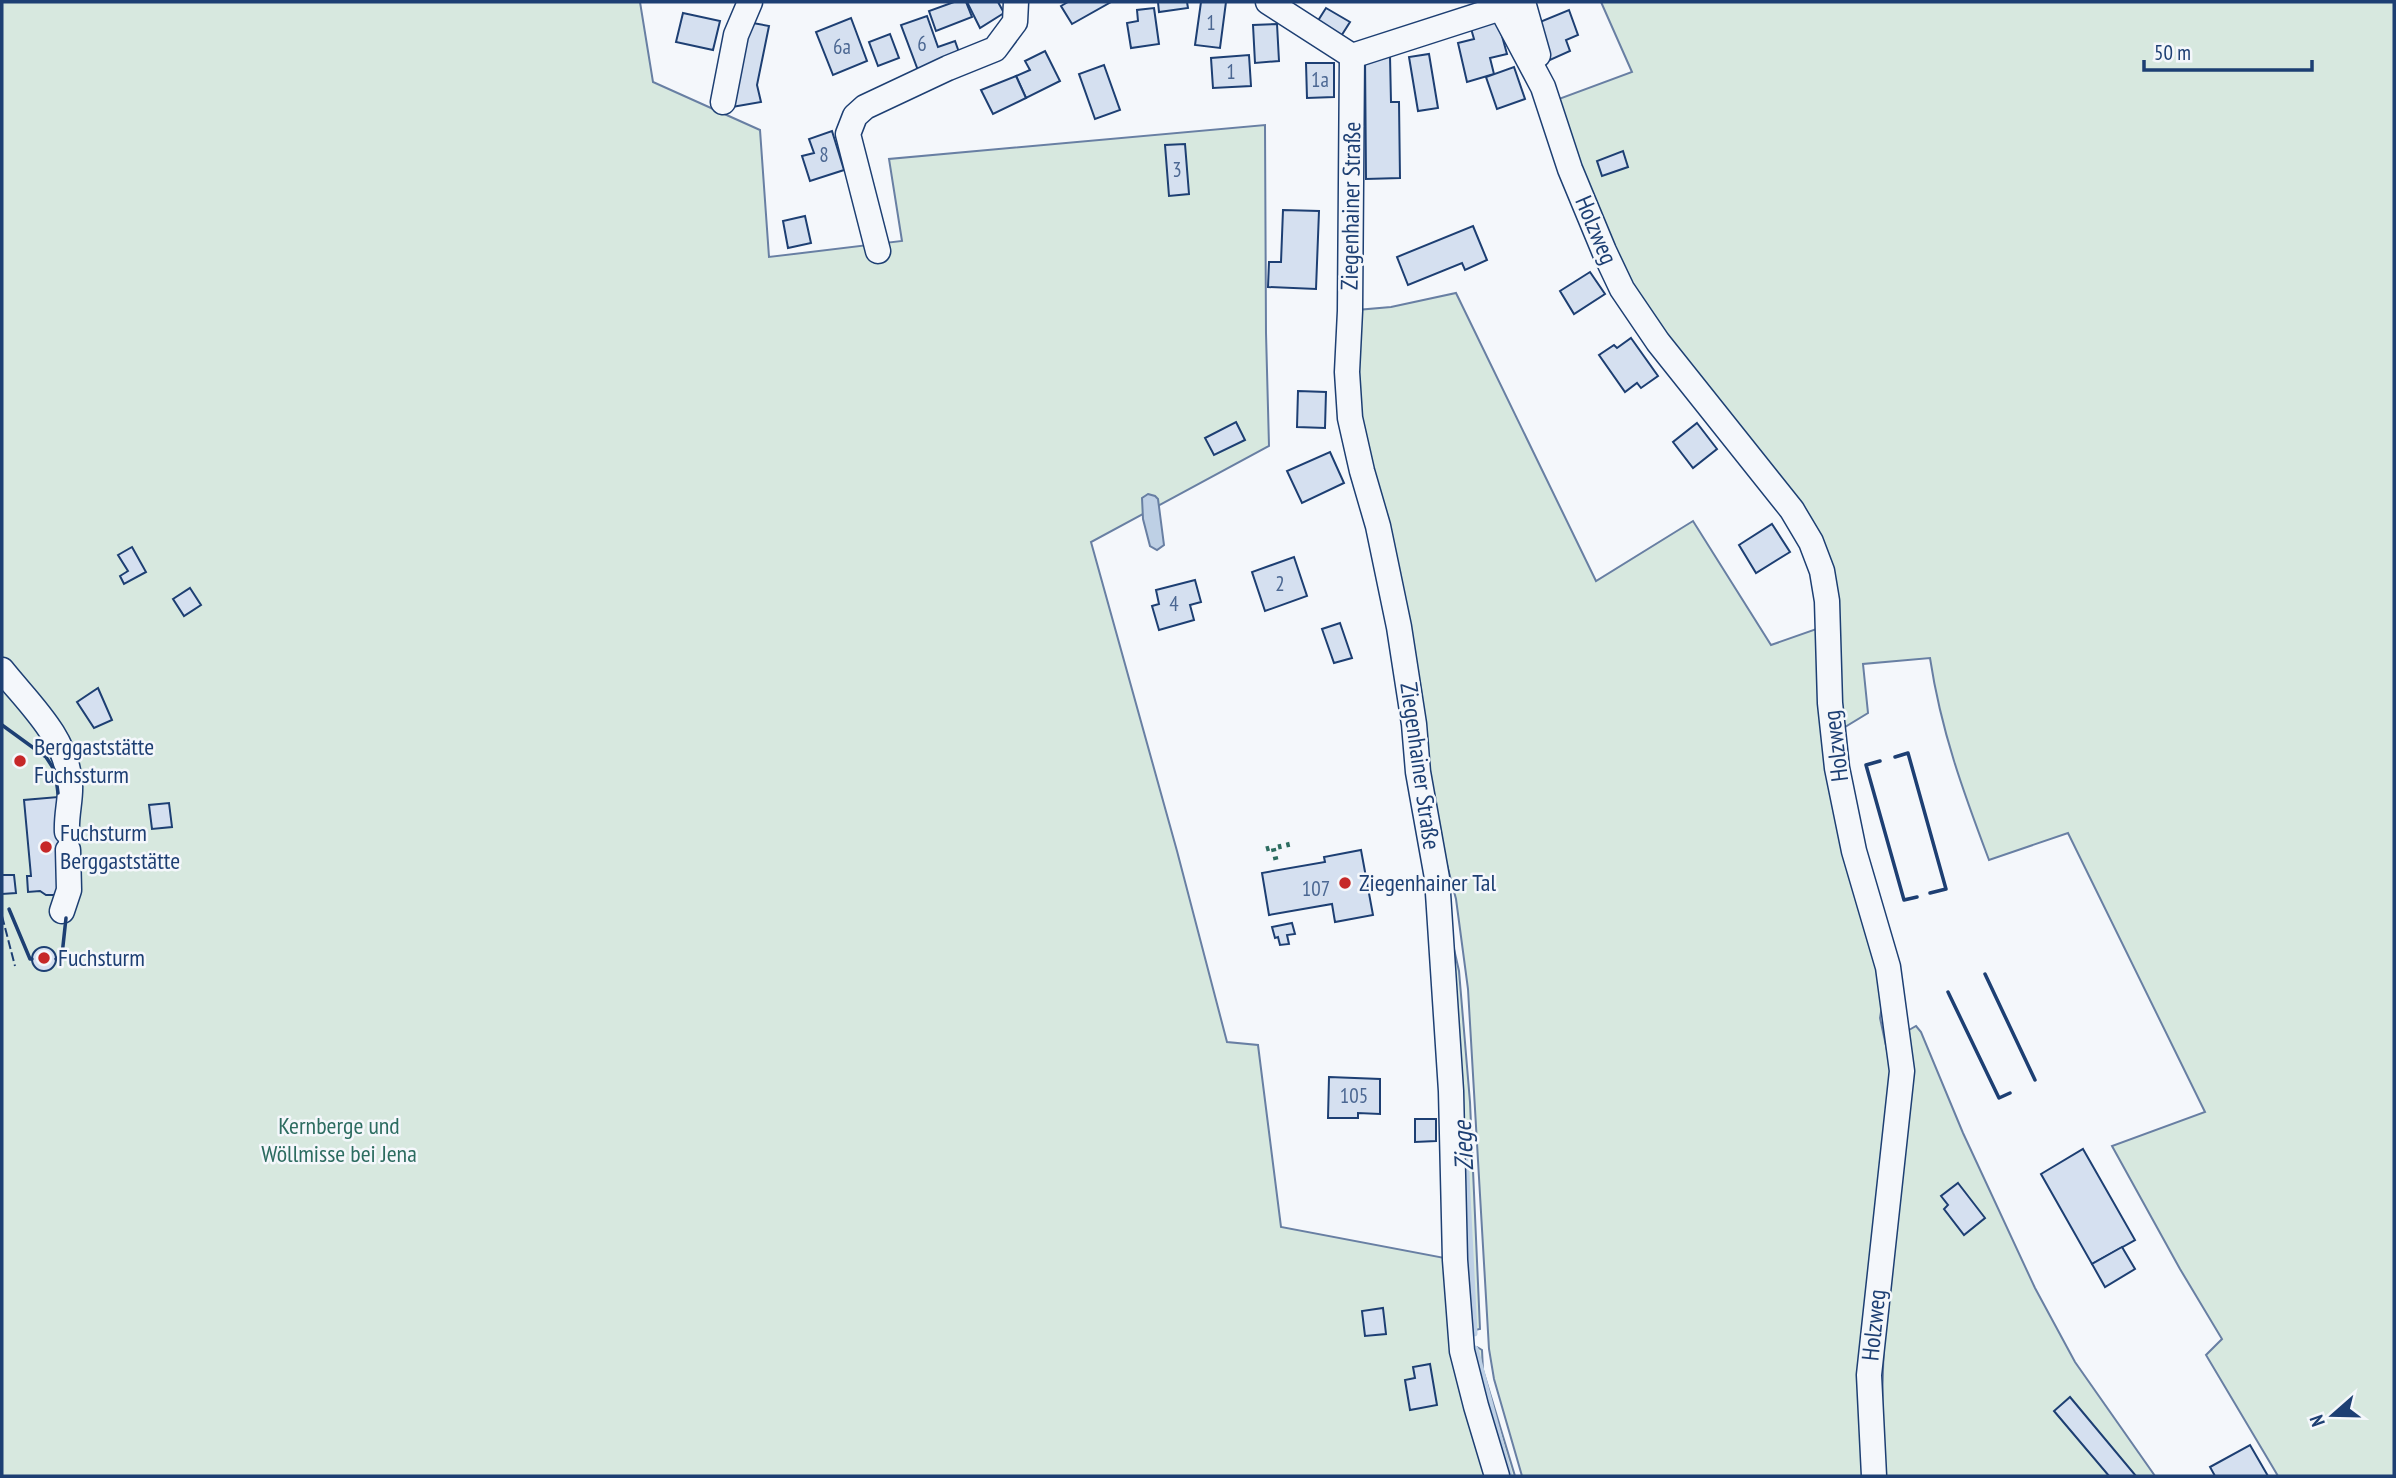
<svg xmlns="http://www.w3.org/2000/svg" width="2396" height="1478" font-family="'PT Sans Narrow',sans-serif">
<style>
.green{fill:#d7e8df;stroke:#687fa3;stroke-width:2}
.water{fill:#bed0e5;stroke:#687fa3;stroke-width:2}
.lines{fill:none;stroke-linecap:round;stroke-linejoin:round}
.stream{stroke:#bed0e5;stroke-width:7}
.building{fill:#d5e0f0;stroke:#1d3f73;stroke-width:2}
.minor-casing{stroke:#1d3f73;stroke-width:27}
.minor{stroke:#f4f7fb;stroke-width:24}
.hedge{stroke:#2c6c60;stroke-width:5;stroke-dasharray:3.5 5;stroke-linecap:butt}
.fence{stroke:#1d3f73;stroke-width:2;stroke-dasharray:9 3.5;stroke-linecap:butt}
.wall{stroke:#1d3f73;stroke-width:3.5}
.poi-dot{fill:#c62828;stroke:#f4f7fb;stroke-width:2.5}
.labels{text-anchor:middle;stroke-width:5;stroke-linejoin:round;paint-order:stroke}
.number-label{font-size:21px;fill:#4b6792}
.street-label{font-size:24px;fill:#1d3f73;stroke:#f4f7fb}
.poi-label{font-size:24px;fill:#1d3f73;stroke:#f4f7fb;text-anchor:start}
.park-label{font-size:24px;fill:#2c6c60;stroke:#f4f7fb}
.water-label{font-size:26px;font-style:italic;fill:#1d3f73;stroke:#f4f7fb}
</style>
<rect width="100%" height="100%" fill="#f4f7fb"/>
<g class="green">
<path d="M 2,2 L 640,2 L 653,82 L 760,130 L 769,257 L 902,241 L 889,159 L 1265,125 L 1266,333 L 1269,446 L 1091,542 L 1177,851 L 1227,1042 L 1258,1045 L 1281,1227 L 1450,1259 L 1491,1476 L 2,1476 Z"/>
<path d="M 1601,2 L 2394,2 L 2394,1476 L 2278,1476 L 2206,1355 L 2222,1339 L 2180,1269 L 2112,1146 L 2205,1112 L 2068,833 L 1989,860 C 1963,791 1941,731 1930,658 L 1863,664 L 1868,713 L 1840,730 L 1833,580 L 1691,375 L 1610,252 L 1556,100 L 1632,72 Z"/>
<path d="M 1456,293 L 1596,581 L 1693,521 L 1771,645 L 1822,627 L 1884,994 L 1880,1018 L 1891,1069 L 1864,1476 L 1522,1476 L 1494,1379 L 1489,1349 L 1468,989 L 1456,899 L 1442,846 L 1358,417 L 1357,310 L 1391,307 Z"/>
<path d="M 1454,949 L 1459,971 L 1470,1102 L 1480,1329 L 1470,1331 Z"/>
<path d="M 1916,1026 L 1921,1032 L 1963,1133 L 2035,1288 L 2075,1362 L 2155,1476 L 1884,1476 C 1880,1410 1883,1345 1888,1279 C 1895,1196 1913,1113 1909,1030 Z"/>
<path d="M 1477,1347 L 1482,1350 L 1483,1370 L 1515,1476 L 1505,1476 L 1471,1349 Z"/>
</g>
<path class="water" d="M 1148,494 L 1155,496 L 1158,499 L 1164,545 L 1157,550 L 1150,546 L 1143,519 L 1142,498 Z"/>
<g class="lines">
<g class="stream">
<path d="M 1465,1155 L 1474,1333"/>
<path d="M 1475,1349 L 1509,1476"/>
</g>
</g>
<g class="building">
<path d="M 954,2 L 966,2 L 972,17 L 936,31 L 929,11 Z"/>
<path d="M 967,2 L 998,2 L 1004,13 L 980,28 Z"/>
<path d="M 1068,2 L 1111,2 L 1072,24 L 1061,6 Z"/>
<path d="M 1158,2 L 1187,2 L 1188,8 L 1159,12 Z"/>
<path d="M 1201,2 L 1226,2 L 1220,48 L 1195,45 Z"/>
<path d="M 1154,8 L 1159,44 L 1131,48 L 1127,23 L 1138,21 L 1137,10 Z"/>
<path d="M 1326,8 L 1350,22 L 1338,41 L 1314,27 Z"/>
<path d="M 1569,10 L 1578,35 L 1566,40 L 1570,51 L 1550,60 L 1535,24 Z"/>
<path d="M 683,13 L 720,21 L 713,50 L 676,42 Z"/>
<path d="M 927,16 L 938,47 L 955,41 L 961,58 L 919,73 L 901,25 Z"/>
<path d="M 851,18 L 867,61 L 833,75 L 816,32 Z"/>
<path d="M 1497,18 L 1507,54 L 1490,58 L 1494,74 L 1467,82 L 1458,43 L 1474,39 L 1470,25 Z"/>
<path d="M 747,22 L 769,26 L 757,85 L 761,102 L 732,107 Z"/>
<path d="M 1277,24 L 1279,61 L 1255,63 L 1253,25 Z"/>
<path d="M 890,34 L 899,58 L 878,66 L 869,42 Z"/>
<path d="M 1045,51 L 1060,81 L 1026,98 L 1016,76 L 1030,70 L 1025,61 Z"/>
<path d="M 1429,54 L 1438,108 L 1418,111 L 1409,57 Z"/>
<path d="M 1249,55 L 1251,86 L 1213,88 L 1211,58 Z"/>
<path d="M 1365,56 L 1390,56 L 1391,102 L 1399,102 L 1400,178 L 1366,179 Z"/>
<path d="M 1306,63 L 1334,63 L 1334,97 L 1307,98 Z"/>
<path d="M 1104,65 L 1120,110 L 1095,119 L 1079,74 Z"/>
<path d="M 1514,67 L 1525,99 L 1497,109 L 1486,77 Z"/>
<path d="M 1016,76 L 1026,98 L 993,114 L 981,90 Z"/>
<path d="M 832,131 L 844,170 L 810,181 L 802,156 L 814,153 L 809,139 Z"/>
<path d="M 1185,144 L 1189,194 L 1169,196 L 1165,145 Z"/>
<path d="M 1623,151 L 1628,167 L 1602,176 L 1597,161 Z"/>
<path d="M 1283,210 L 1319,211 L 1316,289 L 1268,287 L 1269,262 L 1281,262 Z"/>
<path d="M 805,216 L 811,243 L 788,248 L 783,221 Z"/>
<path d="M 1473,226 L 1487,260 L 1465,270 L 1462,263 L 1408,285 L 1397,257 Z"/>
<path d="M 1590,272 L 1605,294 L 1574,314 L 1560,291 Z"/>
<path d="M 1631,338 L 1658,376 L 1641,388 L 1637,383 L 1625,392 L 1599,355 L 1614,345 L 1617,348 Z"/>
<path d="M 1298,391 L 1326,392 L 1325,428 L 1297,427 Z"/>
<path d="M 1236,422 L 1245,440 L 1214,455 L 1205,438 Z"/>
<path d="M 1697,423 L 1717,449 L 1693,468 L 1673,442 Z"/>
<path d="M 1330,452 L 1344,483 L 1302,503 L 1287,471 Z"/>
<path d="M 1772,524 L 1790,552 L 1756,573 L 1739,545 Z"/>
<path d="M 132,547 L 146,572 L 124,584 L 120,576 L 128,571 L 118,555 Z"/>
<path d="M 1294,557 L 1307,596 L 1265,611 L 1252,572 Z"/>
<path d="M 1195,580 L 1201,602 L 1190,605 L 1194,620 L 1159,630 L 1152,606 L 1159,604 L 1156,590 Z"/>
<path d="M 190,588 L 201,605 L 184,616 L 173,599 Z"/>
<path d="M 1340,623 L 1352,658 L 1334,663 L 1322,629 Z"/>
<path d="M 98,688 L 112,720 L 94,728 L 77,702 Z"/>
<path d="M 58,797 L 63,850 L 58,890 L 54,895 L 46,895 L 40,891 L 28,892 L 27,876 L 31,876 L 24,800 Z"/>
<path d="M 169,803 L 172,827 L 152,829 L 149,805 Z"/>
<path d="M 1361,850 L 1373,915 L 1335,922 L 1332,904 L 1269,915 L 1262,873 L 1325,862 L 1324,857 Z"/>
<path d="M 2,875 L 14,875 L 16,893 L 2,894 Z"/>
<path d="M 1292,923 L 1295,934 L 1287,935 L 1289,944 L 1280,945 L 1278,937 L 1275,938 L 1272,927 Z"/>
<circle cx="44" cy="959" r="12"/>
<path d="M 1329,1077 L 1380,1079 L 1380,1114 L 1358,1113 L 1358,1118 L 1328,1118 Z"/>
<path d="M 1415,1119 L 1436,1119 L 1436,1141 L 1415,1142 Z"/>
<path d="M 2083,1149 L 2135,1240 L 2092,1264 L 2041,1174 Z"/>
<path d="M 1958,1183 L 1985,1218 L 1964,1235 L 1944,1209 L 1948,1205 L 1941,1196 Z"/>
<path d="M 2122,1247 L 2135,1269 L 2105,1287 L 2092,1264 Z"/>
<path d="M 1383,1308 L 1386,1334 L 1365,1336 L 1362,1311 Z"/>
<path d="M 1430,1364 L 1437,1405 L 1410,1410 L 1405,1380 L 1415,1378 L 1413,1367 Z"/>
<path d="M 2070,1397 L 2136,1476 L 2109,1476 L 2054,1411 Z"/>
<path d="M 2250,1445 L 2268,1476 L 2215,1476 L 2210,1467 Z"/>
</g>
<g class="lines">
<defs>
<g id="minor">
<path d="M 1268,2 L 1352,56"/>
<path d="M 1501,2 L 1501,8 L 1543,87 L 1570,169 L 1604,251 L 1622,289 L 1658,342 L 1792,510 L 1811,542 L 1822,571 L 1827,601 L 1830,703 L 1837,768 L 1854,851 L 1888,967 L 1902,1071 L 1869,1375 L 1874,1476"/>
<path d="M 1523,2 L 1538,55"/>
<path d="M 1352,56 L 1350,311 L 1347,372 L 1350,418 L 1362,471 L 1378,526 L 1399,627 L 1414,724 L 1418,772 L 1437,878 L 1451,1091 L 1455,1260 L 1462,1351 L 1476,1406 L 1497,1476"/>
<path d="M 1352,56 L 1501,8"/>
<path d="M 723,102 L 736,35 L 750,2"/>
<path d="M 878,251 L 848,134 L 855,116 L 865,107 L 948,68 L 995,49 L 1015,22 L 1016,2"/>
<path d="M 2,670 C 29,704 67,737 70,784 C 71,799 66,815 67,832"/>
<path d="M 62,911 L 69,890 L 68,850"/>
</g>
</defs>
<use href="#minor" class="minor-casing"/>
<use href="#minor" class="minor"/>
<g class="hedge">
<path d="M 1278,847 L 1291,844"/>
<path d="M 1266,849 L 1273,847 L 1276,860"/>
</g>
<path class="fence" d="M 2,916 L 15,966"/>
<g class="wall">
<path d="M 2,725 L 46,757 L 55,771 L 58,793"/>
<path d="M 1895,757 L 1908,753 L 1946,889 L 1930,893"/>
<path d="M 1880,761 L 1866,765 L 1904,900 L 1917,897"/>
<path d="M 9,909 L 30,959 L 32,959"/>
<path d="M 56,959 L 62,955 L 66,918"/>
<path d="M 1985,974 L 2035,1080"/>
<path d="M 1948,992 L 1999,1098 L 2010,1093"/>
</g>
</g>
<g class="poi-dot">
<circle cx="20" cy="761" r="7"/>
<circle cx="46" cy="847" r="7"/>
<circle cx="1345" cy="883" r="7"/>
<circle cx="44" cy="958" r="7"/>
</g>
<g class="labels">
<g class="number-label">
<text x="1211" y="30">1</text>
<text x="922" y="51">6</text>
<text x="842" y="54">6a</text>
<text x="1231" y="79">1</text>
<text x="1320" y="87">1a</text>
<text x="824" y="162">8</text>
<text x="1177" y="177">3</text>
<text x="1280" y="591">2</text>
<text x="1174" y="611">4</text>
<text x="1316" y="896">107</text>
<text x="1354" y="1103">105</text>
</g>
<g class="street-label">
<text transform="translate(1351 206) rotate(-89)" y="8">Ziegenhainer Straße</text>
<text transform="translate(1596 230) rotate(67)" y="8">Holzweg</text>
<text transform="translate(1836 746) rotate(-97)" y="8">Holzweg</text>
<text transform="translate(1420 766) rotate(82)" y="8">Ziegenhainer Straße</text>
<text transform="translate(1874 1325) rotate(-84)" y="8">Holzweg</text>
</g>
<g class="poi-label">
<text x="34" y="755">Berggaststätte<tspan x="34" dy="28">Fuchssturm</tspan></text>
<text x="60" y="841">Fuchsturm<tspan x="60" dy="28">Berggaststätte</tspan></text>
<text x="1359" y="891">Ziegenhainer Tal</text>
<text x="58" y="966">Fuchsturm</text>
</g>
<g class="park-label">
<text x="339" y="1134">Kernberge und<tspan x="339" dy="28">Wöllmisse bei Jena</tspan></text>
</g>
<g class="water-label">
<text transform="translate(1463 1146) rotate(-93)" y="9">Ziege</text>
</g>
</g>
<rect width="2396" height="1478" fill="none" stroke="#1d3f73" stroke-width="7"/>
<g transform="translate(2333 1415) rotate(250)" stroke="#f4f7fb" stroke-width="5" paint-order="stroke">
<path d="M0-5L12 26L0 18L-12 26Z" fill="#1d3f73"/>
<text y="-10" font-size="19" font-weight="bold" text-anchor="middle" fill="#1d3f73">N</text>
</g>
<path d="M2144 60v10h168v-10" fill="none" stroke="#1d3f73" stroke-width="3.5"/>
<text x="2154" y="60" font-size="21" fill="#1d3f73" stroke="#f4f7fb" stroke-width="5" paint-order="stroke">50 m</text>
</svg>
